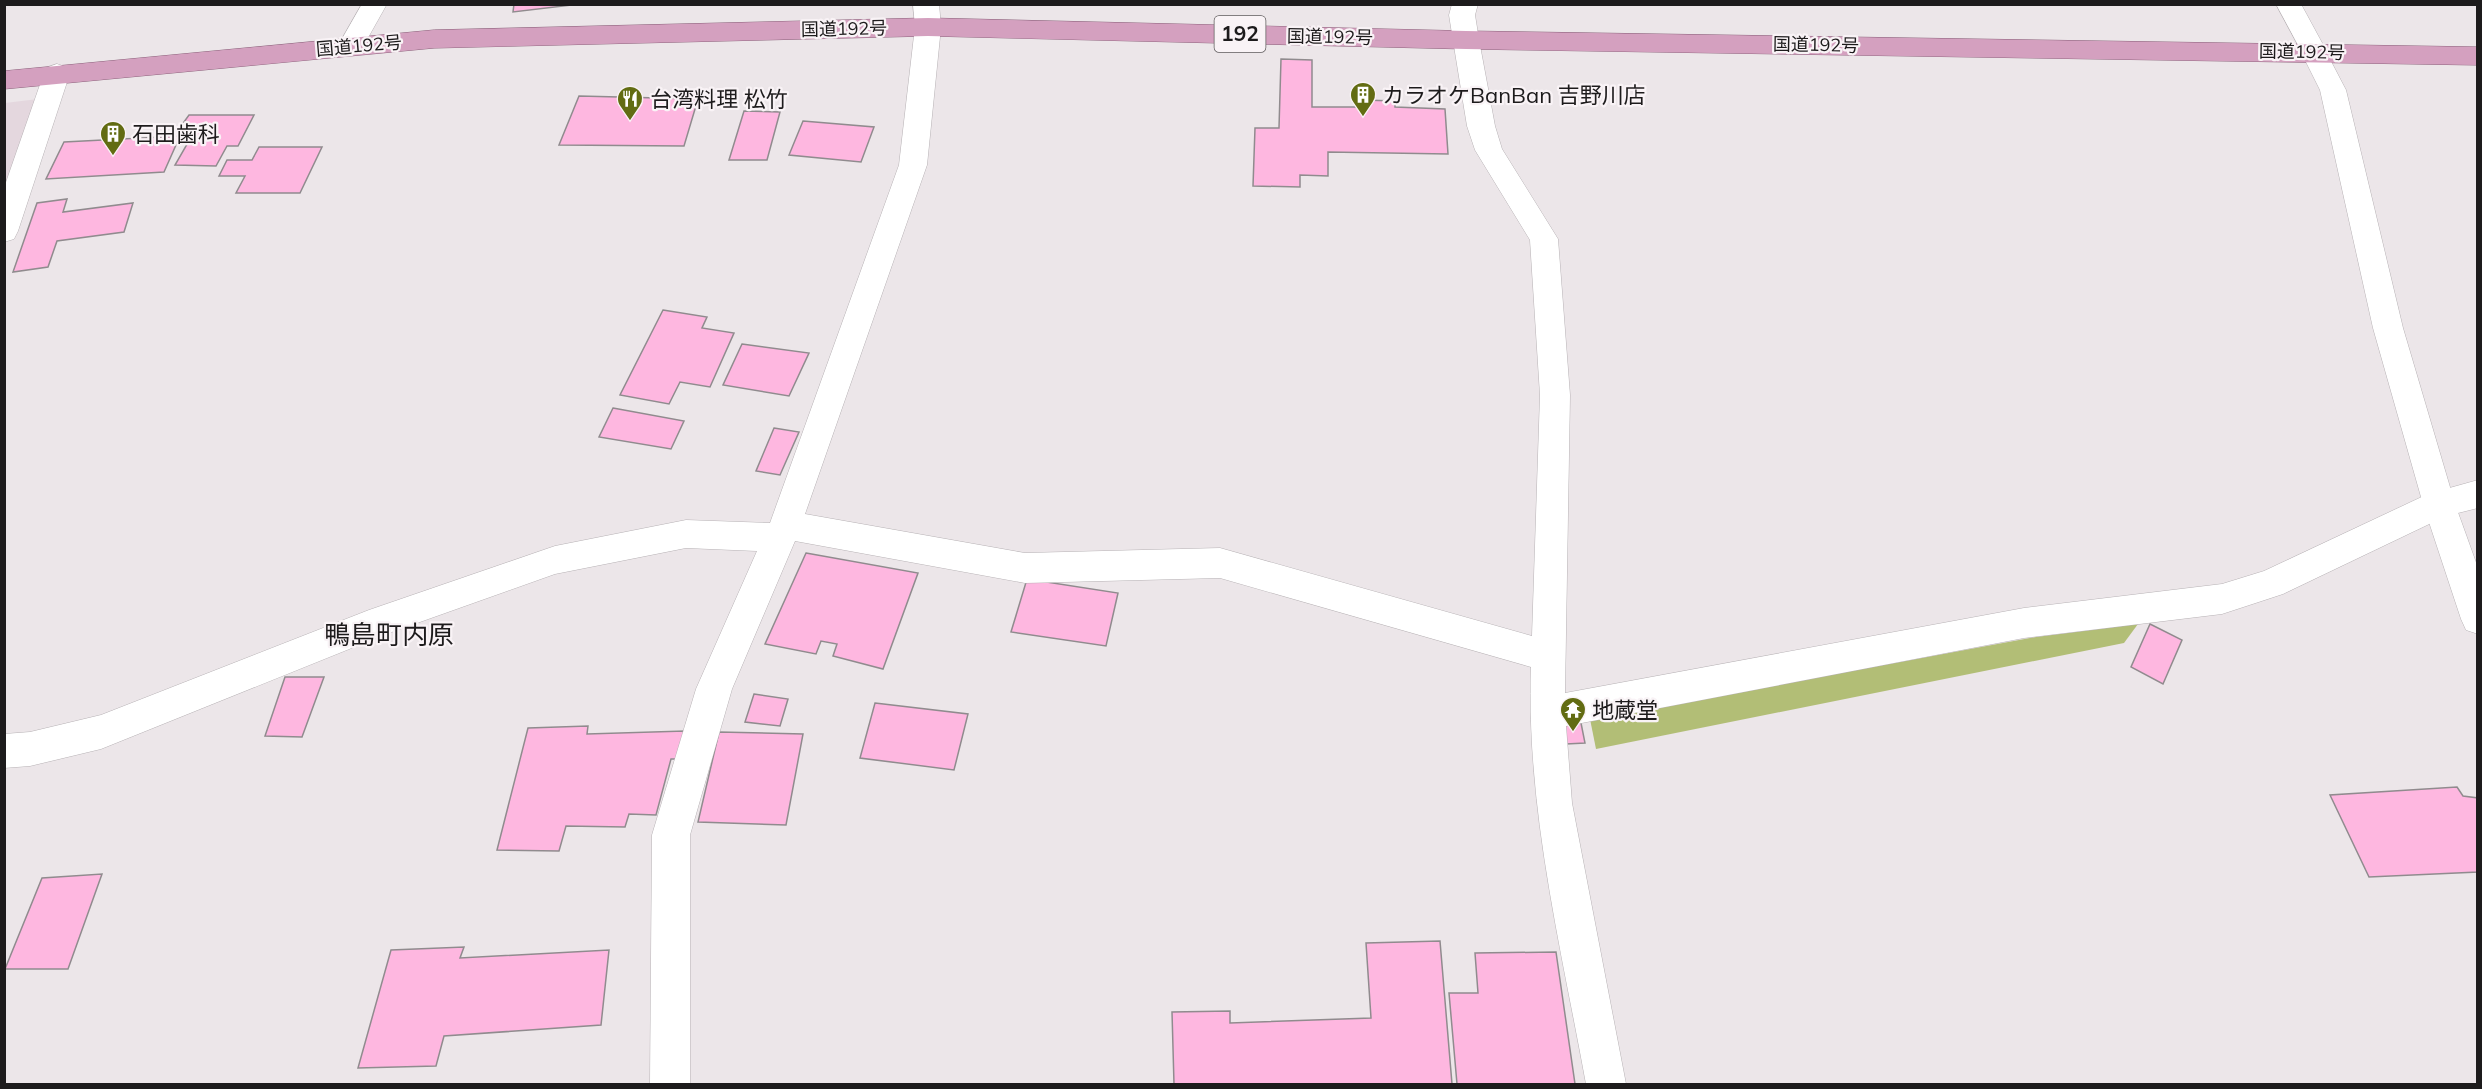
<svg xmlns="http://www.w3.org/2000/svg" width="2482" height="1089" font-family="Mulish,'Noto Sans JP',sans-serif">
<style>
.built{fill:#e4d7de}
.green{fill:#b2be76}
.building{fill:#feb7e0;stroke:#908b8e;stroke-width:1.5}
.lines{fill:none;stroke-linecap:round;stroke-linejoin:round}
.minor-casing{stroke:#b7b2b5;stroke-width:1}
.tertiary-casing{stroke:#b7b2b5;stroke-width:1}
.trunk-casing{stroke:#8d627c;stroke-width:1}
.minor{fill:#fff;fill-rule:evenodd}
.tertiary{fill:#fff;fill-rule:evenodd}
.trunk{fill:#d4a0bf;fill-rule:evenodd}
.labels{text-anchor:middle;stroke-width:4.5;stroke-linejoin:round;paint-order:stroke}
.far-street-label{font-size:18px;fill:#1d1b1c;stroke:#f9f3f6}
.shield{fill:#f9f3f6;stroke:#5f5c5d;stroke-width:1.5}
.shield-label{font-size:21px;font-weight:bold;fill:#1d1b1c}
.poi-label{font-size:22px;fill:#1d1b1c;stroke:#f9f3f6;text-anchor:start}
.quarter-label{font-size:26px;fill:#1d1b1c;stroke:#f9f3f6}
</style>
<rect width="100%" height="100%" fill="#ece6e9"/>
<path class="built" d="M 38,99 L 5,200 L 5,103 Z"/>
<path class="green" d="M 2138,624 L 2124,643 L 1596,749 L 1590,719 L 2036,637 Z"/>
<g class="building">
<path d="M 514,4 L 580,4 L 513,12 Z"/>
<path d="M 1281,59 L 1312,60 L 1312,107 L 1360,107 L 1363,100 L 1395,101 L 1395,107 L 1445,109 L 1448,154 L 1328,152 L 1328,176 L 1300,175 L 1300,187 L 1253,186 L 1255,128 L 1279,128 Z"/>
<path d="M 579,96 L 698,99 L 684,146 L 559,145 Z"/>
<path d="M 744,111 L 780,112 L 767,160 L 729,160 Z"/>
<path d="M 189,115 L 254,115 L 238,146 L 227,146 L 216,166 L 175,165 L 197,127 L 181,126 Z"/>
<path d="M 803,121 L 874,127 L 861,162 L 789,155 Z"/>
<path d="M 180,136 L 164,172 L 46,179 L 64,142 Z"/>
<path d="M 259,147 L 322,147 L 300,193 L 236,193 L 245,176 L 219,176 L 227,160 L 252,160 Z"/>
<path d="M 67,199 L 63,212 L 133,203 L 124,232 L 57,241 L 48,267 L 13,272 L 37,203 Z"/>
<path d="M 663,310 L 707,317 L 702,328 L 734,333 L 710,387 L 680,382 L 669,404 L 620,395 Z"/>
<path d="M 742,344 L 809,353 L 789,396 L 723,385 Z"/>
<path d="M 613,408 L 684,421 L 671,449 L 599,437 Z"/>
<path d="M 774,428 L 799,432 L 780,475 L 756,471 Z"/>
<path d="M 806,553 L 918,573 L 883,669 L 833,656 L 837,644 L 821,641 L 816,654 L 765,644 Z"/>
<path d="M 1027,579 L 1118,593 L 1106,646 L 1011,632 Z"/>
<path d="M 2150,624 L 2182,640 L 2163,684 L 2131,667 Z"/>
<path d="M 285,677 L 324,677 L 302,737 L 265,736 Z"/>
<path d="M 754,694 L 788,699 L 780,726 L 745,722 Z"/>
<path d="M 875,703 L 968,714 L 954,770 L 860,758 Z"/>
<path d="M 1581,723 L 1585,743 L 1566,744 L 1562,724 Z"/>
<path d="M 588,726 L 587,734 L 685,731 L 679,759 L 671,759 L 656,815 L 629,814 L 625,827 L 566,826 L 559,851 L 497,850 L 528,728 Z"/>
<path d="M 719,732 L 803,734 L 786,825 L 698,822 Z"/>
<path d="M 2457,787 L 2463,796 L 2478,798 L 2478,872 L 2369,877 L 2330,795 Z"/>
<path d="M 102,874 L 68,969 L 5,969 L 42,878 Z"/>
<path d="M 1440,941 L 1452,1084 L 1174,1084 L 1172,1012 L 1230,1011 L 1230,1023 L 1371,1018 L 1366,943 Z"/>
<path d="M 464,947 L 460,958 L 609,950 L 601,1025 L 444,1036 L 436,1066 L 358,1068 L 391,950 Z"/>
<path d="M 1556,952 L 1575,1084 L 1457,1084 L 1449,993 L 1478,993 L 1475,953 Z"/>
</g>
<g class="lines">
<defs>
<g id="minor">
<path d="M 362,4 L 387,4 L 360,52 L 351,55 L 342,52 L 338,46 Z"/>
<path d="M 913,4 L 939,4 L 941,27 L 927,165 L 805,514 L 1025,553 L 1220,548 L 1532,636 L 1540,395 L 1530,240 L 1475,150 L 1467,126 L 1453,40 L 1449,15 L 1452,4 L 1478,4 L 1475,15 L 1479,40 L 1495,126 L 1502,149 L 1558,239 L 1570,395 L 1565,693 L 2024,608 L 2222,584 L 2264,571 L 2428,494 L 2478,480 L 2478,508 L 2446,516 L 2283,594 L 2222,614 L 2024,638 L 1566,726 L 1572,803 L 1626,1084 L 1586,1084 C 1561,947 1526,808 1531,667 L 1220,578 L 1025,583 L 795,541 L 732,689 L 690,835 L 690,1084 L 650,1084 L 652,835 L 696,689 L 757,551 L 686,548 L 555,574 L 389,633 L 101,749 L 30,766 L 4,768 L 4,734 L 30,732 L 101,715 L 369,610 L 555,546 L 686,520 L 770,523 L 899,165 L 915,27 Z"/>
<path d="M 2276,4 L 2301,4 L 2327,52 L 2323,58 L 2314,61 L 2305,58 Z"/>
<path d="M 57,64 L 66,67 L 70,73 L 18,231 L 14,239 L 4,242 L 4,188 L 44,73 L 48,67 Z"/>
</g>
<path id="tertiary" d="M 2314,43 L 2323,46 L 2346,90 L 2403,328 L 2455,504 L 2478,568 L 2478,634 L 2466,630 L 2461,619 L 2423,504 L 2373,328 L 2320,90 L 2301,52 L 2305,46 Z"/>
<path id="trunk" d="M 928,18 L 1466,31 L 2478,47 L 2478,65 L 1466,49 L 928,36 L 434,48 L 4,89 L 4,71 L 434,30 Z"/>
</defs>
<use href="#minor" class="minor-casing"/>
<use href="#tertiary" class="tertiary-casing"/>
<use href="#trunk" class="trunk-casing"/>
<use href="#minor" class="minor"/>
<use href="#tertiary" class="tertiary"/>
<use href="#trunk" class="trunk"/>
</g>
<defs>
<symbol id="building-pin" viewBox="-11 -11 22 30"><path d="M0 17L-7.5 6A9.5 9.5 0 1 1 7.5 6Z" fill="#626c12" stroke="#f9f3f6"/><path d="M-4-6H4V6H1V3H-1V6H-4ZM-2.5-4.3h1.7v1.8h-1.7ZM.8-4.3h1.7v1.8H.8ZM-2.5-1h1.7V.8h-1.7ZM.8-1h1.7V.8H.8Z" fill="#fff"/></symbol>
<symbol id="restaurant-pin" viewBox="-11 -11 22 30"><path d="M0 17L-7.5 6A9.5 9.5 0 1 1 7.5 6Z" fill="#626c12" stroke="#f9f3f6"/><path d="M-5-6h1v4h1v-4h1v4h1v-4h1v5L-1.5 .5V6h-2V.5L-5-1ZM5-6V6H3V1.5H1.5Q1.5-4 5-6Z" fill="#fff"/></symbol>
<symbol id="temple-pin" viewBox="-11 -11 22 30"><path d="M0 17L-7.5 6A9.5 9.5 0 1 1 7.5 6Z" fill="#626c12" stroke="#f9f3f6"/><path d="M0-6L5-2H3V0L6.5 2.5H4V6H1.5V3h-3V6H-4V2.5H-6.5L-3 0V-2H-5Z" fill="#fff"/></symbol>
</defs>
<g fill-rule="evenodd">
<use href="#building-pin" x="1348" y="80" width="30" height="40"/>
<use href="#restaurant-pin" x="615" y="84" width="30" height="40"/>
<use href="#building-pin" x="98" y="119" width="30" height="40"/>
<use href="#temple-pin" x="1558" y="695" width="30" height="40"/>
</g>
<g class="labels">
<g class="far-street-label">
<text transform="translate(844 29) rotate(-1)" y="6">国道192号</text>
<text transform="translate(1330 37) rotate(1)" y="6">国道192号</text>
<text transform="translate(1816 45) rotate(1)" y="6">国道192号</text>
<text transform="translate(359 46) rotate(-5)" y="6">国道192号</text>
<text transform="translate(2302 52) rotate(1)" y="6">国道192号</text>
</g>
<rect class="shield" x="1214.5" y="16" width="51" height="36" rx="4.5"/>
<g class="shield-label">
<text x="1240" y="41">192</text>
</g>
<g class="poi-label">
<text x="1382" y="103">カラオケBanBan 吉野川店</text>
<text x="650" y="107">台湾料理 松竹</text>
<text x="132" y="142">石田歯科</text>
<text x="1592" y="718">地蔵堂</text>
</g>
<g class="quarter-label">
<text x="389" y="644">鴨島町内原</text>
</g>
</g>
<rect width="2482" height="1089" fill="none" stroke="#1d1b1c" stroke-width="12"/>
</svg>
